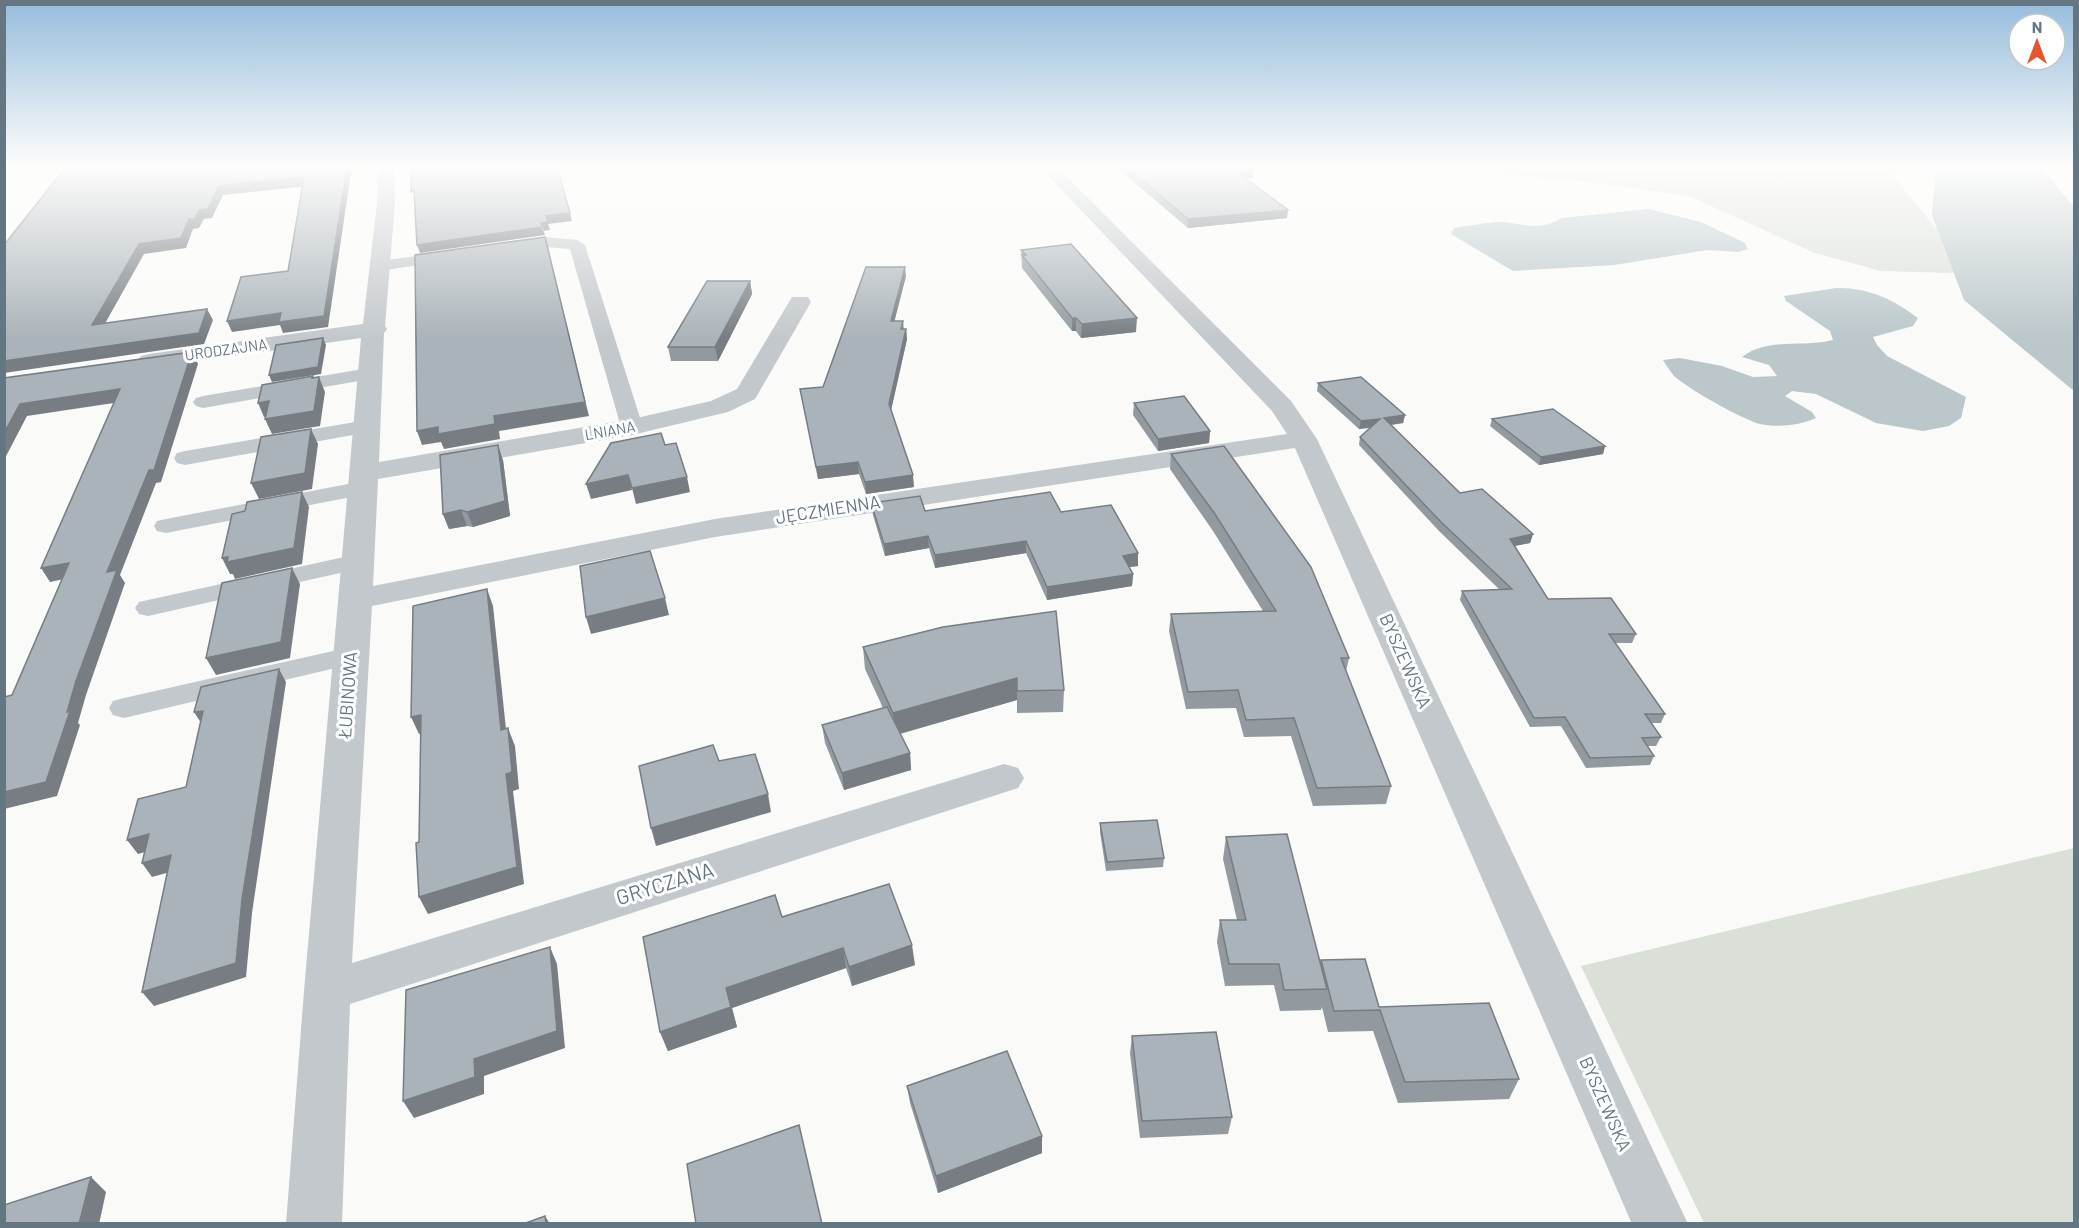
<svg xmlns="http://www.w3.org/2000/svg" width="2079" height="1228" font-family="Barlow,sans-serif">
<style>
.green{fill:#dadfd7}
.water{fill:#bbc7cb}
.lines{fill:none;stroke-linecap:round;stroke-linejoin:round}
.service{fill:#c3c8cc;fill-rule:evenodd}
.minor{fill:#c3c8cc;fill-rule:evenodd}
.wall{fill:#929a9f}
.shaded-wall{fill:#777d82}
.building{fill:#aab3b9;stroke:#777d82;stroke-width:1.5}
.labels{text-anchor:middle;stroke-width:6;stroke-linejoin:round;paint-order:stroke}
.far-street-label{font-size:15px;fill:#657683;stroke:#fff}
.street-label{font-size:18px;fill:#657683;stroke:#fff}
.near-street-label{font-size:21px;fill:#657683;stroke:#fff}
</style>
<rect width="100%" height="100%" fill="#fafaf8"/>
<g class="green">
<path d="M 1475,167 L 1895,167 L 1895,178 L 1938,231 L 1954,273 L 1881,271 L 1815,253 L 1689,196 L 1597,183 L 1493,173 Z"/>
<path d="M 2074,848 L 2074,1223 L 1704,1223 L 1581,966 Z"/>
</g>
<g class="water">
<path d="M 1936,167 L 2041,167 L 2074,207 L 2074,391 L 1964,300 L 1932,215 Z"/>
<path d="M 1649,209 L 1701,222 L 1745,243 L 1748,249 L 1739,252 L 1708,250 L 1614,265 L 1513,271 L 1451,234 L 1454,228 C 1468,226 1483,223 1497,222 C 1523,222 1537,233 1562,218 Z"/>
<path d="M 1836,288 C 1867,287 1893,299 1918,318 L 1913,326 L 1873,337 L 1877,345 L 1887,356 L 1966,397 L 1961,418 L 1949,426 L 1923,431 L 1876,423 L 1816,394 L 1792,391 L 1785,396 L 1812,412 L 1816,418 C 1801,425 1777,428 1760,424 C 1743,420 1687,388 1674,376 C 1670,371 1666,365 1663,360 L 1680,358 L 1722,366 L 1753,377 L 1777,376 L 1769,365 L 1742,357 C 1769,337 1801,348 1833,340 L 1830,331 L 1786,301 L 1784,296 Z"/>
</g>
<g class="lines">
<g class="service">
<path d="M 546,237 L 577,240 L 585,245 L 643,427 L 640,432 L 624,432 L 621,427 L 570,249 L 546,247 L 511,252 L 503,247 L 511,242 Z"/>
<path d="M 453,251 L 459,253 L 461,256 L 459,259 L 379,271 L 371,266 L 379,261 Z"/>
<path d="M 369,368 L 376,370 L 379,374 L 376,378 L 203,408 L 196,406 L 193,402 L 196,398 L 203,396 Z"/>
<path d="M 367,420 L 375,421 L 378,426 L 375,431 L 185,465 L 177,463 L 174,458 L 177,453 L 185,451 Z"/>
<path d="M 364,481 L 372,483 L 376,488 L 372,493 L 166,533 L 157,531 L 154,526 L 157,521 L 166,519 Z"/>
<path d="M 358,554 L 367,557 L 371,562 L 367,567 L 148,616 L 139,614 L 135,608 L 139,602 L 148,600 Z"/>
<path d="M 351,647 L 361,650 L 365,656 L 361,662 L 124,718 L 113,715 L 109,708 L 113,701 L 124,698 Z"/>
</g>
<path class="minor" d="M 378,167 L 394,167 L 395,203 L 385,326 L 387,329 L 384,333 L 379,462 L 632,419 L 711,401 L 737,389 L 792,297 L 808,297 L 811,302 L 755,399 L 728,412 L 632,435 L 378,479 L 373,586 L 715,519 L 1287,434 L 1272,411 L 1040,167 L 1057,167 L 1291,401 L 1317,439 L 1688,1224 L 1632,1224 L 1295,448 L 715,537 L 372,606 L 352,963 L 1004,764 L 1018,768 L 1024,778 L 1018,788 L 350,1004 L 342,1224 L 286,1224 L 304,991 L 361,338 L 149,368 L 141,366 L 137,361 L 141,356 L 149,354 L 363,324 L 377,203 Z"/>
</g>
<g class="wall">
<path d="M 1116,167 L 1250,167 L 1253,178 L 1246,178 L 1287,218 L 1188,228 Z"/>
<path d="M 1021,250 L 1136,332 L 1081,338 L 1076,331 L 1072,331 L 1022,268 Z"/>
<path d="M 906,276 L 894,321 L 903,321 L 904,329 L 906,329 L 907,339 L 891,410 L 914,487 L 866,494 L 859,474 L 818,479 L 800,389 L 823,387 Z"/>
<path d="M 750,281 L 752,294 L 718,361 L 671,361 L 668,347 Z"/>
<path d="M 1318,383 L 1405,415 L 1403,423 L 1391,425 L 1460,493 L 1533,534 L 1530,543 L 1515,546 L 1548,599 L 1636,634 L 1632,643 L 1615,643 L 1665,714 L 1661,723 L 1651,723 L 1661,737 L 1656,746 L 1648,746 L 1654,756 L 1650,765 L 1586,768 L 1561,726 L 1530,727 L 1460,600 L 1462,591 L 1500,590 L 1439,531 L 1359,445 L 1360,437 L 1370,428 L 1359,429 L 1317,391 Z"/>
<path d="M 1134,403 L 1210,431 L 1209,443 L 1158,451 L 1133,415 Z"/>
<path d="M 1492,419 L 1605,446 L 1603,454 L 1539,465 L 1490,426 Z"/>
<path d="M 1171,454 L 1349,658 L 1346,671 L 1391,786 L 1386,804 L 1313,806 L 1291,736 L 1244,737 L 1236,708 L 1186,709 L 1169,631 L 1171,614 L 1263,611 L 1213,531 L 1170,469 Z"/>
<path d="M 503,460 L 510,516 L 473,527 L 467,526 L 449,529 L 443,514 Z"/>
<path d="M 871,503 L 925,511 L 1061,512 L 1138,553 L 1138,566 L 1129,567 L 1133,574 L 1132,586 L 1047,600 L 1026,553 L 935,568 L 929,548 L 885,556 L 873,515 Z"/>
<path d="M 863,647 L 1064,690 L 1063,712 L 1017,713 L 1017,700 L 900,734 L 910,753 L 911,770 L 844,790 L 825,743 L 822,725 L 883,708 L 865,669 Z"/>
<path d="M 1100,823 L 1164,858 L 1163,867 L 1106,871 L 1100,832 Z"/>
<path d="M 1226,837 L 1320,962 L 1321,960 L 1379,1007 L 1519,1079 L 1509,1099 L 1398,1103 L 1373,1031 L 1328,1032 L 1322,1007 L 1321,1010 L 1280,1011 L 1274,985 L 1225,986 L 1217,942 L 1220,920 L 1237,920 L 1223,859 Z"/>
<path d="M 782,917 L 915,965 L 852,986 L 846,968 L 732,1008 L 737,1027 L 668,1051 L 660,1032 Z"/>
<path d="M 1132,1036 L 1232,1117 L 1228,1134 L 1140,1138 L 1130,1053 Z"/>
<path d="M 907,1086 L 1042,1153 L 938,1193 L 910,1103 Z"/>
</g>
<g class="shaded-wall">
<path d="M 347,167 L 351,167 L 351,173 L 328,327 L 283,333 L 280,325 L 232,332 L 227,321 L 281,313 Z"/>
<path d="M 1254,170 L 1253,178 L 1236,179 L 1237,172 Z"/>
<path d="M 304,177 L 307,186 L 223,195 L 212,218 L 204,219 L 199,228 L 193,229 L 186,248 L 144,254 L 98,336 L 92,325 L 139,244 L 189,219 L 199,210 L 219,186 Z"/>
<path d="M 1288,210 L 1287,218 L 1188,228 L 1188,219 Z"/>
<path d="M 570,213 L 572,221 L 548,224 L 550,230 L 544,231 L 541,223 L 546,216 Z"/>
<path d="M 542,227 L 545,235 L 420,253 L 417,245 Z"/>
<path d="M 545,237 L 589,416 L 499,431 L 500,439 L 444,449 L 441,442 L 422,445 L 417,431 L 494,416 Z"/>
<path d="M 905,267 L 906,276 L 892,331 L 891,321 Z"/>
<path d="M 750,281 L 752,294 L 718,361 L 715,347 Z"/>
<path d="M 207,309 L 213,320 L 204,344 L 4,373 L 4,361 Z"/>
<rect x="1072" y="318" width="4" height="13"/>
<path d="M 1137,318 L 1136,332 L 1081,338 L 1082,324 Z"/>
<path d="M 906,329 L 907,339 L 890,415 L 889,404 Z"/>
<path d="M 323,338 L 326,345 L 321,374 L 272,382 L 269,375 Z"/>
<path d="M 192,352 L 198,364 L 161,482 L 156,483 L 120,575 L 125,583 L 86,695 L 78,723 L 80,725 L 57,796 L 4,809 L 4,792 L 67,712 L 107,572 Z"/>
<path d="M 313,376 L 317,387 L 319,377 L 325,392 L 320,426 L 272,434 L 265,419 L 312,378 Z"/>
<path d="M 120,389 L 127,401 L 27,416 L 4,460 L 4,433 L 20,404 Z"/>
<path d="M 269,401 L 276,415 L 264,417 L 258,403 Z"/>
<path d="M 1405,415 L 1403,423 L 1382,426 L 1384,418 Z"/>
<path d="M 1380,419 L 1378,426 L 1359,429 L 1361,421 Z"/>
<path d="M 311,429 L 318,444 L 312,489 L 259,499 L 251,483 Z"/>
<path d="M 1210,431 L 1209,443 L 1158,451 L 1158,439 Z"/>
<path d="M 498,445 L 503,460 L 510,516 L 473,527 L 467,512 Z"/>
<path d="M 1605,446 L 1603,454 L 1539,465 L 1541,457 Z"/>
<path d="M 858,462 L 859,474 L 818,479 L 816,467 Z"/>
<path d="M 628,475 L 632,490 L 591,499 L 586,484 Z"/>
<path d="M 913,475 L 914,487 L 866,494 L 865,482 Z"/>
<path d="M 687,477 L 690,492 L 636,504 L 632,488 Z"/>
<path d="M 302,492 L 309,507 L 302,564 L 235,579 L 233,574 L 230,574 L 222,558 Z"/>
<path d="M 461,510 L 467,526 L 449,529 L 443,514 Z"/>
<path d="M 1533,534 L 1530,543 L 1508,547 L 1510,539 Z"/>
<path d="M 928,536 L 929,548 L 885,556 L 884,544 Z"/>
<path d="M 1026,541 L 1026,553 L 935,568 L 935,555 Z"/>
<path d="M 1138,553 L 1138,566 L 1122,568 L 1123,556 Z"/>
<path d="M 69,563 L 78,576 L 50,582 L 41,568 Z"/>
<path d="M 292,568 L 300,584 L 290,658 L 216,675 L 206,658 Z"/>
<path d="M 1133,574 L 1132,586 L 1047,600 L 1047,587 Z"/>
<path d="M 487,589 L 493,606 L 508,748 L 501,730 Z"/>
<path d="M 665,598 L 669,615 L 591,634 L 586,617 Z"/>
<path d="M 279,669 L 286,682 L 252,913 L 246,977 L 154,1006 L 142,992 Z"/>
<path d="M 1017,678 L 1017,700 L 895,735 L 893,713 Z"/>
<path d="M 203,711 L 203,726 L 194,712 Z"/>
<path d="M 421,715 L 428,732 L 419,734 L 411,717 Z"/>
<path d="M 508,728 L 515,746 L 519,789 L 513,791 L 524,884 L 428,914 L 419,897 L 506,774 Z"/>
<path d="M 910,753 L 911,770 L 844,790 L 842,773 Z"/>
<path d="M 768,794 L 771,812 L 656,846 L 651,828 Z"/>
<path d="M 149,834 L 159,848 L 138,854 L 127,840 Z"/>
<path d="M 171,855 L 181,869 L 152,877 L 142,863 Z"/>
<path d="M 912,945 L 915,965 L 852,986 L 849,967 Z"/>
<path d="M 550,947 L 557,964 L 565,1048 L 484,1076 L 484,1094 L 414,1118 L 403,1101 L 474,1059 Z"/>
<path d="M 843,948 L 846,968 L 732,1008 L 737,1027 L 668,1051 L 660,1032 L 726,988 Z"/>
<path d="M 1042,1136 L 1042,1153 L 938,1193 L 936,1176 Z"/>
<path d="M 91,1177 L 106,1192 L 99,1224 L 79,1224 Z"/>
<path d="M 545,1216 L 550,1224 L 546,1224 Z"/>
</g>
<g class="building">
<path d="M 66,167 L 347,167 L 324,316 L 279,322 L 281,313 L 227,321 L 241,277 L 288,271 L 304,177 L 219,186 L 208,209 L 199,210 L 195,219 L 189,219 L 181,238 L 139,244 L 92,325 L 207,309 L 199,333 L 4,361 L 4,245 Z"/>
<path d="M 411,167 L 557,167 L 570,213 L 546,216 L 548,222 L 541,223 L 542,227 L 417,245 L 414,191 L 411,192 Z"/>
<path d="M 1126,167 L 1250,167 L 1254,170 L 1237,172 L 1288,210 L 1188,219 Z"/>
<path d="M 545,237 L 585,402 L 494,416 L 495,424 L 438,434 L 438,427 L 417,431 L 415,255 Z"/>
<path d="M 1071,244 L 1137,318 L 1082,324 L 1076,318 L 1072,318 L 1022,255 L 1026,255 L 1021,250 Z"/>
<path d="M 866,267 L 905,267 L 891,321 L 903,321 L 901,329 L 906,329 L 889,404 L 913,475 L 865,482 L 858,462 L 816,467 L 800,389 L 823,387 Z"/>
<path d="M 707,281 L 750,281 L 715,347 L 668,347 Z"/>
<path d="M 323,338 L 318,367 L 269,375 L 276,345 Z"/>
<path d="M 192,352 L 154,470 L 149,470 L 107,572 L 117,570 L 76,681 L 67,712 L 70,711 L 46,782 L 4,792 L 4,697 L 12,695 L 69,563 L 41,568 L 120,389 L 20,404 L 4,433 L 4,378 Z"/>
<path d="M 313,376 L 312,378 L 319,377 L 314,411 L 265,419 L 269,401 L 258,403 L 262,385 Z"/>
<path d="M 1361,377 L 1405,415 L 1384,418 L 1460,493 L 1482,489 L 1533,534 L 1510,539 L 1548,599 L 1611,598 L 1636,634 L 1609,634 L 1665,714 L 1645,714 L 1661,737 L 1642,738 L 1654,756 L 1590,758 L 1565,717 L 1534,718 L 1462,591 L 1512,589 L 1441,522 L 1360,437 L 1380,419 L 1361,421 L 1318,383 Z"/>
<path d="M 1184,396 L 1210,431 L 1158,439 L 1134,403 Z"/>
<path d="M 1553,409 L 1605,446 L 1541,457 L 1492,419 Z"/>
<path d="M 311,429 L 305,473 L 251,483 L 261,437 Z"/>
<path d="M 661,433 L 665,445 L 676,443 L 687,477 L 632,488 L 628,475 L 586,484 L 611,443 Z"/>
<path d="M 498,445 L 505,501 L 467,512 L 461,510 L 443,514 L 440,455 Z"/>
<path d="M 1224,446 L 1311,567 L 1349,658 L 1341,658 L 1391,786 L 1317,788 L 1294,718 L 1246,720 L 1238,690 L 1188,692 L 1171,614 L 1276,611 L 1215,514 L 1171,454 Z"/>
<path d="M 302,492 L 294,548 L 227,562 L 228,557 L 222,558 L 232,514 L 245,511 L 247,502 Z"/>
<path d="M 1050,492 L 1061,512 L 1111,505 L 1138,553 L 1123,556 L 1133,574 L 1047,587 L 1026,541 L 935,555 L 928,536 L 884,544 L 871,503 L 920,496 L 925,511 Z"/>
<path d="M 650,551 L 665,598 L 586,617 L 580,566 Z"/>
<path d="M 292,568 L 281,642 L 206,658 L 222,583 Z"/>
<path d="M 487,589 L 501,730 L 508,728 L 512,772 L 506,774 L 517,867 L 419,897 L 416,843 L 419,842 L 421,715 L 411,717 L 413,606 Z"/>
<path d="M 1056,611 L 1064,690 L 1017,691 L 1017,678 L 893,713 L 863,647 L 943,627 Z"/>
<path d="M 279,669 L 242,899 L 236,963 L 142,992 L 171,855 L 142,863 L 149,834 L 127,840 L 138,799 L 186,787 L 203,711 L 194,712 L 201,687 Z"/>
<path d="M 887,707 L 910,753 L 842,773 L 822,725 Z"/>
<path d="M 713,745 L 719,761 L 755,754 L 768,794 L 651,828 L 639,766 Z"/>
<path d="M 1157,820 L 1164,858 L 1107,862 L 1100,823 Z"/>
<path d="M 1287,834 L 1327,989 L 1284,990 L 1279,964 L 1229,964 L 1220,920 L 1246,920 L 1226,837 Z"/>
<path d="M 889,884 L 912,945 L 849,967 L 843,948 L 726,988 L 731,1007 L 660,1032 L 643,937 L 775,895 L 782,917 Z"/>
<path d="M 550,947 L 557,1031 L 474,1059 L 475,1077 L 403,1101 L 406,990 Z"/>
<path d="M 1365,959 L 1379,1007 L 1489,1003 L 1519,1079 L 1405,1082 L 1380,1010 L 1334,1011 L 1321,960 Z"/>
<path d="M 1216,1032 L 1232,1117 L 1142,1121 L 1132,1036 Z"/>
<path d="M 1007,1051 L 1042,1136 L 936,1176 L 907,1086 Z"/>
<path d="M 799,1125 L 822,1224 L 696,1224 L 687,1164 Z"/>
<path d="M 91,1177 L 79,1224 L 4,1224 L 4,1205 Z"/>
<path d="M 545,1216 L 546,1224 L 523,1224 Z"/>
</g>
<linearGradient id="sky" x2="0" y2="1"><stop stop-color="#96bcdc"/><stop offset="0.49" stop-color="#fdfdfc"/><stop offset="1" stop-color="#fdfdfc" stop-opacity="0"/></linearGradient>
<rect width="2079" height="339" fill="url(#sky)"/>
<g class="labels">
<g class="far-street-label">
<text transform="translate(226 350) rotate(-8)" y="5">URODZAJNA</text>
<text transform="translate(610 431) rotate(-10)" y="5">LNIANA</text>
</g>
<g class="street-label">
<text transform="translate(828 510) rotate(-9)" y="6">JĘCZMIENNA</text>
<text transform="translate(1405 661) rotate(66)" y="6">BYSZEWSKA</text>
<text transform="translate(348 695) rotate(-86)" y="6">ŁUBINOWA</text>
<text transform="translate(1605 1104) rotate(66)" y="6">BYSZEWSKA</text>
</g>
<g class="near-street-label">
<text transform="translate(665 884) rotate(-17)" y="7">GRYCZANA</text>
</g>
</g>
<rect width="2079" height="1228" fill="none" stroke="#657683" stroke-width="12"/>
<g transform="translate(2037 42)"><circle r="28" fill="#ffffff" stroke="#c1c8cd" stroke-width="1.5"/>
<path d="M0-4.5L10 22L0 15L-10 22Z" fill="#e4572e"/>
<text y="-9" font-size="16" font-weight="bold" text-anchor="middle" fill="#657683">N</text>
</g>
</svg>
